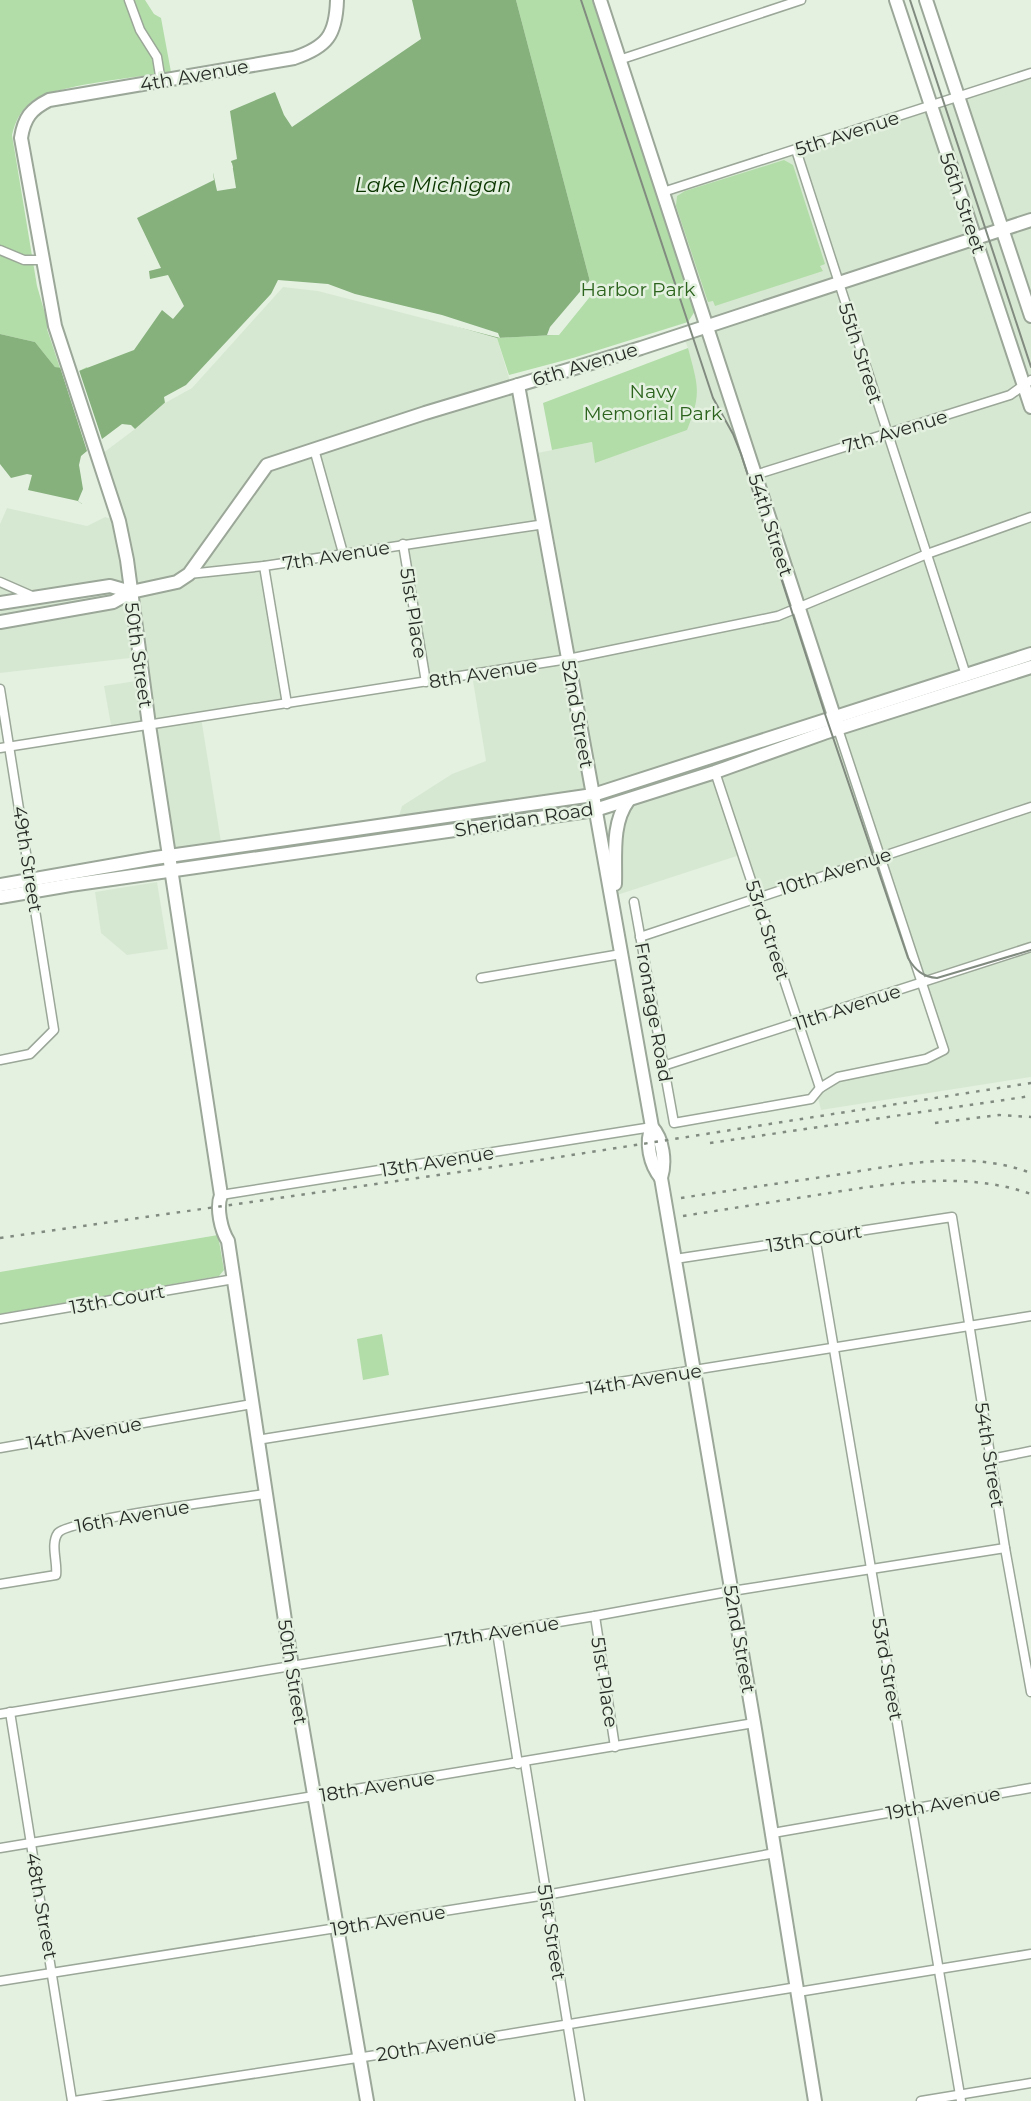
<svg xmlns="http://www.w3.org/2000/svg" width="1031" height="2101" font-family="Montserrat,sans-serif">
<style>
.built{fill:#d7e8d2}
.green{fill:#b2dda8}
.water{fill:#86b07c}
.pier{fill:#e4f1e1}
.lines{fill:none;stroke-linecap:round;stroke-linejoin:round}
.street-casing{stroke:#9ba798;stroke-width:11}
.secondary-casing{stroke:#9ba798;stroke-width:16}
.primary-casing{stroke:#9ba798;stroke-width:16}
.street{stroke:#fff;stroke-width:8}
.secondary{stroke:#fff;stroke-width:12}
.primary{stroke:#fff;stroke-width:12}
.tram{stroke:#828b80;stroke-width:2}
.rail{stroke:#828b80;stroke-width:2.5;stroke-dasharray:3.5 7;stroke-linecap:butt}
.labels{text-anchor:middle;stroke-width:5;stroke-linejoin:round;paint-order:stroke}
.street-label{font-size:19px;fill:#272c26;stroke:#e4f1e1}
.park-label{font-size:19px;fill:#2c631d;stroke:#e4f1e1}
.water-label{font-size:21px;font-style:italic;fill:#0b3600;stroke:#e4f1e1}
</style>
<rect width="100%" height="100%" fill="#e4f1e1"/>
<g class="built">
<path d="M 1031,73 L 1031,1077 L 821,1110 L 817,1094 L 838,1077 L 926,1059 L 944,1050 L 880,856 L 758,897 L 743,854 L 614,896 L 617,824 L 628,799 L 592,795 L 397,823 L 402,806 L 452,774 L 486,761 L 472,675 L 426,682 L 403,544 L 265,566 L 287,704 L 201,717 L 222,848 L 169,856 L 149,725 L 112,731 L 104,686 L 142,680 L 139,657 L 0,673 L 0,524 L 7,508 L 87,526 L 105,517 L 118,521 L 97,454 L 105,445 L 135,429 L 169,399 L 281,283 L 319,287 L 497,338 L 532,454 L 592,442 L 596,463 L 688,348 L 682,334 L 707,326 L 663,192 Z"/>
<path d="M 157,882 L 168,949 L 127,955 L 101,933 L 95,892 Z"/>
</g>
<g class="green">
<path d="M 0,0 L 145,0 L 154,14 L 161,18 L 171,72 C 140,77 52,85 31,102 C 20,111 15,122 12,135 L 37,286 L 48,324 L 47,329 L 60,368 L 79,371 L 87,367 L 92,381 L 55,367 L 35,342 L 0,334 Z"/>
<path d="M 516,0 L 592,0 L 695,311 L 688,322 L 573,358 L 509,375 L 497,338 L 554,335 L 592,289 Z"/>
<path d="M 784,160 L 793,165 L 825,264 L 820,266 L 823,271 L 715,306 L 713,301 L 708,302 L 676,206 L 677,196 L 685,191 Z"/>
<path d="M 688,348 C 698,386 702,393 687,430 L 595,463 L 592,442 L 552,450 L 543,403 Z"/>
<path d="M 218,1235 L 224,1270 L 219,1276 L 0,1314 L 0,1272 Z"/>
<path d="M 382,1334 L 389,1375 L 363,1380 L 357,1339 Z"/>
</g>
<path class="water" d="M 412,0 L 516,0 L 592,289 L 554,335 L 497,338 L 319,287 L 281,283 L 190,386 L 169,399 L 135,429 L 131,429 L 88,460 L 82,504 L 78,501 L 28,490 L 32,475 L 27,474 L 11,478 L 0,464 L 0,334 L 35,342 L 55,367 L 79,371 L 134,350 L 162,310 L 173,319 L 184,306 L 168,275 L 150,279 L 149,271 L 161,268 L 137,218 L 214,180 L 213,172 L 233,168 L 231,161 L 237,159 L 230,111 L 275,92 L 284,115 L 292,127 L 421,39 Z"/>
<g class="pier">
<path d="M 228,163 L 232,163 L 236,188 L 217,191 L 212,168 Z"/>
<path d="M 278,280 L 328,284 L 355,294 L 442,315 L 498,333 L 500,338 L 318,291 L 283,287 L 192,388 L 165,403 L 164,397 L 186,385 L 271,294 Z"/>
<path d="M 590,280 L 593,293 L 559,335 L 547,335 L 550,327 Z"/>
<path d="M 59,364 L 78,367 L 102,439 L 122,424 L 131,425 L 135,429 L 91,462 L 89,467 L 91,491 L 85,506 L 78,501 L 83,489 L 79,465 L 81,456 L 87,451 Z"/>
</g>
<g class="lines">
<defs>
<g id="street">
<path d="M 129,0 L 140,30 L 157,57 L 161,82"/>
<path d="M 619,60 L 801,0"/>
<path d="M 796,150 L 966,675"/>
<path d="M 663,192 L 1031,73"/>
<path d="M 0,250 L 24,260 L 42,260"/>
<path d="M 314,449 L 343,553"/>
<path d="M 755,475 L 1010,395 L 1031,380"/>
<path d="M 403,544 L 426,682"/>
<path d="M 264,566 L 287,704"/>
<path d="M 189,574 L 264,566 L 545,524"/>
<path d="M 0,582 L 32,596"/>
<path d="M 0,689 L 54,1030 L 30,1054 L 0,1060"/>
<path d="M 0,748 L 568,659 L 778,616 L 927,554 L 1031,517"/>
<path d="M 715,772 L 820,1088"/>
<path d="M 634,902 L 674,1123 L 811,1099 L 820,1088 L 838,1077 L 926,1059 L 944,1050 L 838,729"/>
<path d="M 640,937 L 1031,807"/>
<path d="M 481,978 L 621,954"/>
<path d="M 663,1066 L 1031,947"/>
<path d="M 221,1195 L 652,1127"/>
<path d="M 815,1237 L 961,2101"/>
<path d="M 675,1259 L 952,1217 L 1005,1548 L 1031,1692"/>
<path d="M 0,1319 L 234,1279"/>
<path d="M 257,1440 L 1031,1316"/>
<path d="M 0,1448 L 252,1404"/>
<path d="M 991,1459 L 1031,1451"/>
<path d="M 0,1584 L 56,1575 C 58,1563 50,1544 58,1533 C 67,1520 238,1498 265,1494"/>
<path d="M 595,1616 L 615,1747"/>
<path d="M 497,1632 L 518,1764"/>
<path d="M 10,1712 L 72,2101"/>
<path d="M 0,1714 L 595,1616 L 732,1591 L 1005,1548"/>
<path d="M 525,1763 L 580,2101"/>
<path d="M 773,1833 L 1031,1788"/>
<path d="M 0,1848 L 754,1723"/>
<path d="M 0,1981 L 546,1895 L 775,1853"/>
<path d="M 798,1992 L 1031,1954"/>
<path d="M 74,2101 L 429,2047 L 797,1987"/>
<path d="M 921,2101 L 1031,2083"/>
</g>
<g id="secondary">
<path d="M 337,0 C 336,35 327,47 294,58 L 49,100 C 31,109 24,118 21,138 L 55,326 L 119,521 L 127,560 L 149,725 L 221,1195 C 216,1208 221,1230 228,1241 L 292,1667 L 367,2101"/>
<path d="M 600,0 L 837,725"/>
<path d="M 896,0 L 1031,407"/>
<path d="M 926,0 L 1031,316"/>
<path d="M 518,385 L 593,795"/>
<path d="M 0,603 L 110,586 L 131,592"/>
<path d="M 0,622 L 113,602 L 131,592 L 177,582 L 189,574 L 267,465 L 425,413 L 641,348 L 1031,220"/>
</g>
<g id="primary">
<path d="M 593,795 L 652,1127 C 663,1139 666,1162 661,1178 L 754,1723 L 815,2101"/>
<path d="M 615,884 C 616,857 611,824 628,801"/>
<path d="M 0,885 L 155,858 L 593,795 L 1031,654"/>
<path d="M 0,897 L 70,885 L 595,810 L 715,772 L 824,733 L 1031,667"/>
<path d="M 652,1127 C 645,1142 650,1165 661,1178"/>
</g>
</defs>
<use href="#street" class="street-casing"/>
<use href="#secondary" class="secondary-casing"/>
<use href="#primary" class="primary-casing"/>
<use href="#street" class="street"/>
<use href="#secondary" class="secondary"/>
<use href="#primary" class="primary"/>
<g class="tram">
<path d="M 581,0 L 713,398 L 733,434 L 741,454 L 824,711 L 908,958 C 915,970 923,977 937,978 L 1031,950"/>
<path d="M 910,0 L 1031,367"/>
</g>
<g class="rail">
<path d="M 935,1123 L 999,1115 L 1031,1117"/>
<path d="M 710,1143 L 1031,1096"/>
<path d="M 681,1198 C 732,1190 783,1183 835,1175 C 900,1165 967,1149 1031,1173"/>
<path d="M 683,1216 C 728,1209 772,1202 817,1195 C 886,1184 963,1170 1031,1194"/>
<path d="M 0,1238 L 508,1165 L 1031,1083"/>
</g>
</g>
<g class="labels">
<g class="street-label">
<text transform="translate(194 75) rotate(-10)" y="7">4th Avenue</text>
<text transform="translate(847 133) rotate(-18)" y="7">5th Avenue</text>
<text transform="translate(963 203) rotate(71)" y="7">56th Street</text>
<text transform="translate(861 353) rotate(72)" y="7">55th Street</text>
<text transform="translate(585 364) rotate(-17)" y="7">6th Avenue</text>
<text transform="translate(895 431) rotate(-17)" y="7">7th Avenue</text>
<text transform="translate(771 525) rotate(72)" y="7">54th Street</text>
<text transform="translate(336 555) rotate(-9)" y="7">7th Avenue</text>
<text transform="translate(414 613) rotate(81)" y="7">51st Place</text>
<text transform="translate(139 655) rotate(82)" y="7">50th Street</text>
<text transform="translate(483 673) rotate(-9)" y="7">8th Avenue</text>
<text transform="translate(578 714) rotate(80)" y="7">52nd Street</text>
<text transform="translate(524 819) rotate(-9)" y="7">Sheridan Road</text>
<text transform="translate(28 859) rotate(81)" y="7">49th Street</text>
<text transform="translate(835 871) rotate(-18)" y="7">10th Avenue</text>
<text transform="translate(768 930) rotate(72)" y="7">53rd Street</text>
<text transform="translate(847 1007) rotate(-18)" y="7">11th Avenue</text>
<text transform="translate(654 1012) rotate(80)" y="7">Frontage Road</text>
<text transform="translate(437 1161) rotate(-9)" y="7">13th Avenue</text>
<text transform="translate(814 1238) rotate(-9)" y="7">13th Court</text>
<text transform="translate(117 1299) rotate(-10)" y="7">13th Court</text>
<text transform="translate(644 1379) rotate(-9)" y="7">14th Avenue</text>
<text transform="translate(84 1433) rotate(-10)" y="7">14th Avenue</text>
<text transform="translate(990 1455) rotate(81)" y="7">54th Street</text>
<text transform="translate(132 1516) rotate(-10)" y="7">16th Avenue</text>
<text transform="translate(502 1631) rotate(-9)" y="7">17th Avenue</text>
<text transform="translate(740 1639) rotate(80)" y="7">52nd Street</text>
<text transform="translate(888 1669) rotate(80)" y="7">53rd Street</text>
<text transform="translate(293 1672) rotate(81)" y="7">50th Street</text>
<text transform="translate(605 1682) rotate(81)" y="7">51st Place</text>
<text transform="translate(377 1786) rotate(-9)" y="7">18th Avenue</text>
<text transform="translate(943 1803) rotate(-10)" y="7">19th Avenue</text>
<text transform="translate(42 1906) rotate(80)" y="7">48th Street</text>
<text transform="translate(388 1920) rotate(-9)" y="7">19th Avenue</text>
<text transform="translate(552 1932) rotate(81)" y="7">51st Street</text>
<text transform="translate(436 2045) rotate(-9)" y="7">20th Avenue</text>
</g>
<g class="park-label">
<text x="638" y="296">Harbor Park</text>
<text x="653" y="398">Navy<tspan x="653" dy="22">Memorial Park</tspan></text>
</g>
<g class="water-label">
<text x="433" y="192">Lake Michigan</text>
</g>
</g>
</svg>
